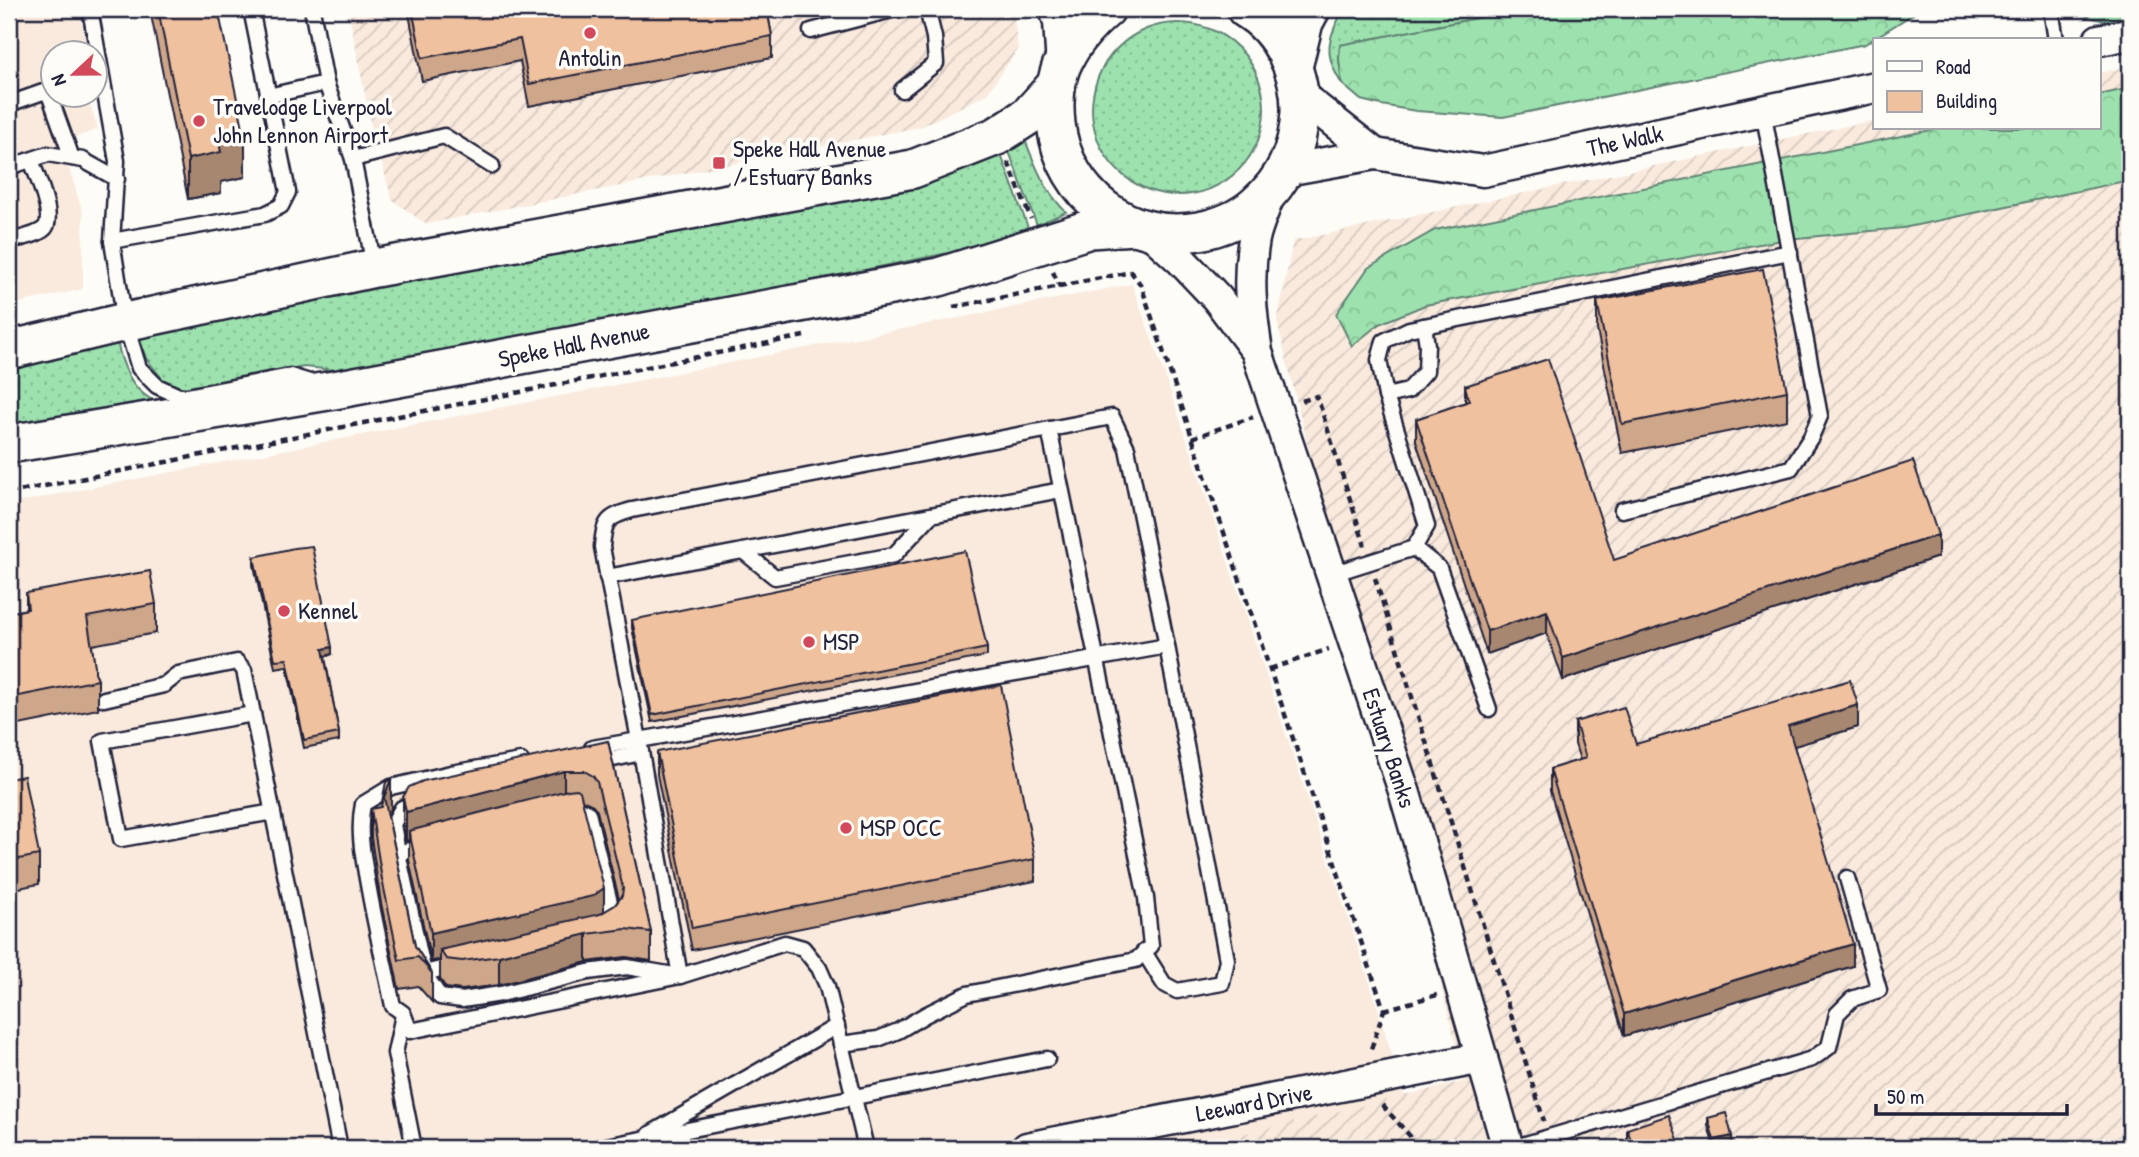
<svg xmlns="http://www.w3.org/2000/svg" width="2139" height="1157" font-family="'Patrick Hand',sans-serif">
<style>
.built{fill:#f9eadd}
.industrial{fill:url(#industrial-furrows)}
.grass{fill:url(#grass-dots);stroke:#608274;stroke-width:2}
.forest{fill:url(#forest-crowns);stroke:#608274;stroke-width:2}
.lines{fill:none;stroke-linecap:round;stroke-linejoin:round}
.service-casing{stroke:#22223b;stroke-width:19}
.minor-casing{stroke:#22223b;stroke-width:35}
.tertiary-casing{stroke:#22223b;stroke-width:42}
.path{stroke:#22223b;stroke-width:4.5;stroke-dasharray:7 5;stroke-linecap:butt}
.service{stroke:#fdfcf7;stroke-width:14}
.minor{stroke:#fdfcf7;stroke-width:30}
.tertiary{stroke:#fdfcf7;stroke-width:37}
.wall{fill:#cea689;stroke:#22223b;stroke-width:2;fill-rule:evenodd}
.shaded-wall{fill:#a7876f;stroke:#22223b;stroke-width:2}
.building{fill:#efc19f;stroke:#22223b;stroke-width:2}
.poi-dot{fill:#d1495b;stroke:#fdfcf7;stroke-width:2.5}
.labels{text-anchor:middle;stroke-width:7;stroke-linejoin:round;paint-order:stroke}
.poi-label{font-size:24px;fill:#22223b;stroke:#fdfcf7;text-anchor:start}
.street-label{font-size:24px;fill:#22223b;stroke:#fdfcf7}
</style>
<defs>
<pattern id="industrial-furrows" width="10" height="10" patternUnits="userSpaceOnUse" patternTransform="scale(1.75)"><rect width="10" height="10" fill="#f9eadd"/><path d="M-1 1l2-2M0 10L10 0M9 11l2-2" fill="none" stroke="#d5c8bf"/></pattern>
<pattern id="grass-dots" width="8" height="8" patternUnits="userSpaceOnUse" patternTransform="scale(1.75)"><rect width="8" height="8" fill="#9de2ae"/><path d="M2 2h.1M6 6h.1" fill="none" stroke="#87c297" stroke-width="1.8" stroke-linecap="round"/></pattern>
<pattern id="forest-crowns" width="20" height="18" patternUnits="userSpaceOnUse" patternTransform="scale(1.75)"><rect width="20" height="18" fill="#9de2ae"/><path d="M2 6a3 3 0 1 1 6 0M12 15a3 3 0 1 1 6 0" fill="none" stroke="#87c297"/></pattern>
</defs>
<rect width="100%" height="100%" fill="#fdfcf7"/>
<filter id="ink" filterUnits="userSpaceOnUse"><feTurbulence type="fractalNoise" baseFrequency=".0143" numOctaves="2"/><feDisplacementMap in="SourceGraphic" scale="14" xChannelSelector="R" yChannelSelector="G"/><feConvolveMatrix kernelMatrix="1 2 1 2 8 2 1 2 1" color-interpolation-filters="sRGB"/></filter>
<g filter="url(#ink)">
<g class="built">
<path d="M 9,9 L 79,9 L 86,43 L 72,49 L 73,52 L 52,52 L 52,94 L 87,95 L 98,129 L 61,143 L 83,213 L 83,289 L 9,305 Z"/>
<path d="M 1132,284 L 1167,381 L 1370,983 L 1420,1148 L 9,1148 L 9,504 Z"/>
</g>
<g class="industrial">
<path d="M 348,9 L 1013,9 L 1018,49 L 987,94 L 920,127 L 426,224 L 392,200 L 371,125 Z"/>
<path d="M 2130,66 L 2130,1148 L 1184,1148 L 1465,1081 L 1277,322 L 1293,241 L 1875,120 L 1875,128 L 2099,128 L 2099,73 Z"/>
</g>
<g class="grass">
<path d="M 1344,9 L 1523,9 L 1340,45 L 1339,59 L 1342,84 C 1323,55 1327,38 1344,9 Z"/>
<path d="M 2078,9 L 2130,9 L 2130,21 C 2109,22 2093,21 2074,10 Z"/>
<circle cx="1178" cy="109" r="86"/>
<path d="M 1025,140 C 1036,168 1045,191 1066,212 L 1037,225 L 1008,149 Z"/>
<path d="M 1001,155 L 1029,230 L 968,249 L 357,372 L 304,367 L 185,390 L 163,380 L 146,358 L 139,336 L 975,166 Z"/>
<path d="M 117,341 C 121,361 129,386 149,398 C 154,401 164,401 170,402 L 9,441 L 9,369 Z"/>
</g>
<g class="forest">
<path d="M 1523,9 L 1921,9 L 1865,44 L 1503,117 L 1416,111 L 1381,105 L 1361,100 L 1342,84 L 1339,59 L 1340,45 Z"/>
<path d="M 2130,88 L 2130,180 L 1903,228 L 1787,239 L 1425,305 L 1379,324 L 1352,346 L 1336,314 L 1368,268 L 1435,230 L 1941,128 L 2099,128 L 2099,95 Z"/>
</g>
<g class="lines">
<defs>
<g id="service">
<path d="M 90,9 L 117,161 L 112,241 L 125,322 L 139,368 L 157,386 L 179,396 L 187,396 L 290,376 L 313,383"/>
<path d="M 2051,9 L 2056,40"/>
<path d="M 811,31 L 895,9"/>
<path d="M 326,83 L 353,159 L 374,266"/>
<path d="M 902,90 L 936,63 L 934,37 L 927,9"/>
<path d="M 268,96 L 326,83 L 312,9"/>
<path d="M 9,104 L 43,92 L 49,94 L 72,158"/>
<path d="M 353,159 L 444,136 L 492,166"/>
<path d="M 9,167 L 48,154 L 83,160 L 117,179"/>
<path d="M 9,241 C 20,238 37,236 45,228 C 55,216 36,174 31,160"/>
<path d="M 112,241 L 265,214 L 281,206 L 288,192 L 251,9"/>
<path d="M 1386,396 L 1408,391 L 1426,371 L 1427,345 L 1424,326"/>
<path d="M 1622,510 L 1791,468 L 1811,437 L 1820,416 L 1763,111"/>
<path d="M 1414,548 L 1439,568 L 1489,709"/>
<path d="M 743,551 L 775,577 L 894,555 L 931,515"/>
<path d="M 1332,574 L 1414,548 L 1427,526 L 1386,396 L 1379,360 L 1384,341 L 1409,329 L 1790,252"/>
<path d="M 607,577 L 1061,490"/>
<path d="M 104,699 L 164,685 L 178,674 L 237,662 L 244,670 L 253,714"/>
<path d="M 592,748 L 639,740 L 1167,646 L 1127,448 L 1112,417 L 632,510 C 607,517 604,521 602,547 L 639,740 L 680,976"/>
<path d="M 521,761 L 451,773 L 391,787 L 363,804 C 357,833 364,861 369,890 C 376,929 385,967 393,1006 L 403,1013 L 410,1031 L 680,976"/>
<path d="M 595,763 L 641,753"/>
<path d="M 566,809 L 579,808 L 588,813 L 614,919 L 611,923"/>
<path d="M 273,812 L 121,839 L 102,741 L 253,714 L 340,1148"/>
<path d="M 428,845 L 398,853 L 424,973 L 440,997 L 462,1000 L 501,994 L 588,972 L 627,967 L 680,976 L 785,943 L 803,948 L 819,968 L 827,986 L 866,1148"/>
<path d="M 398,853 L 393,824 L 402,808 L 418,802"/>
<path d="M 1144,952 L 1164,984 L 1177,991 L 1222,983 L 1227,960 L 1167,646"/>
<path d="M 424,973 L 458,965"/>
<path d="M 403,1015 L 395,1053 L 414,1148"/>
<path d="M 841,1044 L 878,1039 L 898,1031 L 925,1015 L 967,994 L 1136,960 L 1151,946 L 1146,898 L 1049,429"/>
<path d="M 650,1134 L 837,1026"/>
<path d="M 596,1148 L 1047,1059"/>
<path d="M 1512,1148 L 1812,1059 L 1829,1047 L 1837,1014 L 1852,999 L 1879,990 L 1847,878"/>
</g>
<g id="minor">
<path d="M 1055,9 L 1059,22 L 1062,66"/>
<path d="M 2099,40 L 2130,34"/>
<path d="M 1300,95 L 1375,154"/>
<path d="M 1286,170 L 1375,154 L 1483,171 L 1875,87"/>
<path d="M 1270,193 C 1265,208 1257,224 1254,239 C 1247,278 1251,313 1257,352 L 1405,794 L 1508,1148"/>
<path d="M 1149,231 L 1180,259 L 1217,298 L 1253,346"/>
<path d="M 1027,1148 L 1482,1058"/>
</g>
<g id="tertiary">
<path d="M 1106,9 C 1087,25 1071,43 1061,67 C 1054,86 1054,105 1056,124 C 1064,195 1129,244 1199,231 C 1220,227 1240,219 1256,205 C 1285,180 1298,150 1300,112 C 1301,72 1281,30 1246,9"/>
<path d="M 1293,67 L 1304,22 L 1311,9"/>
<path d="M 9,350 L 125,322 L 375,268 L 913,169 L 997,136 L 1028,116 L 1056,85"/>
<path d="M 9,444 L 334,390 L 939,277 L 1090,229 L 1134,226"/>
</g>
</defs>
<use href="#service" class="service-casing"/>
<use href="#minor" class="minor-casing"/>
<use href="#tertiary" class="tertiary-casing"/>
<g class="path">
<path d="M 1008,162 L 1031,219"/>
<path d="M 1053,272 L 1060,287"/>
<path d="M 953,307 L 1131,272 L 1141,285 L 1384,1010 L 1370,1052"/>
<path d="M 1302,401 L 1317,396 L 1365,546"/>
<path d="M 1192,438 L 1253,417"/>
<path d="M 9,493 L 804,336"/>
<path d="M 1375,578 L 1544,1121"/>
<path d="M 1270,669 L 1329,649"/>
<path d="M 1384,1010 L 1437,995"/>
<path d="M 1382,1105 L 1410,1136 L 1414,1148"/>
</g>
<use href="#service" class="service"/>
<use href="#minor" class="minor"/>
<use href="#tertiary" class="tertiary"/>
</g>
<g class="wall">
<path d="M 152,9 L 218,9 L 245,177 L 221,182 L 221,193 L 188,199 L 152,20 Z"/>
<path d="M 408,9 L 767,9 L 772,36 L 772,58 L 529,106 L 520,61 L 422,81 Z"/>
<path d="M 1597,301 L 1787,391 L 1787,420 L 1622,453 L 1597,330 Z"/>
<path d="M 1465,386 L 1614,560 L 1938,557 L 1563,680 L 1547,633 L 1487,654 L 1416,441 L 1416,419 L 1465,403 Z"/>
<path d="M 254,557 L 332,654 L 325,657 L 339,733 L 339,741 L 304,748 L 287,666 L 275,668 L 254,565 Z"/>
<path d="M 26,593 L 156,604 L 156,633 L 92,645 L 95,674 L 98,680 L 98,709 L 9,727 L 9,613 L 26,609 Z"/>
<path d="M 632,620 L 987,648 L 987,656 L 652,722 L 632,628 Z"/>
<path d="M 1575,722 L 1636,744 L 1858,727 L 1794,746 L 1853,966 L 1624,1036 L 1550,791 L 1550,769 L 1580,760 L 1575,744 Z"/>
<path d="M 608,741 L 651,932 L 651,961 L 626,957 L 587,962 L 499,985 L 462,990 L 446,988 L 440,979 L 440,960 L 431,961 L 409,860 L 409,840 L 406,841 L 403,826 L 403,797 ZM 582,800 L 593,805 L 597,811 L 619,899 L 615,905 L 604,912 Z"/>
<path d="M 657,752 L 1035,859 L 1035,881 L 692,950 L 657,775 Z"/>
<path d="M 9,779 L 39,855 L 39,884 L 9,890 Z"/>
<path d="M 391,808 L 388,816 L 415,946 L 432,973 L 432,1002 L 418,986 L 399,989 L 381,903 L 371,838 L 371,809 Z"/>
<path d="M 1708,1118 L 1732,1143 L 1714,1148 L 1708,1125 Z"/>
<path d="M 1627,1129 L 1679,1148 L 1628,1148 L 1627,1145 Z"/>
</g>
<g class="shaded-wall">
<path d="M 245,137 L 245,177 L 221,182 L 221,193 L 188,199 L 188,159 L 219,142 Z"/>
<path d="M 1938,535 L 1938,557 L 1563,680 L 1563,658 Z"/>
<path d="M 1547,611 L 1547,633 L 1487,654 L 1487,631 Z"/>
<path d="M 332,647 L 332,654 L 323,657 L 323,649 Z"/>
<path d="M 1858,705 L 1858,727 L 1788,748 L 1788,726 Z"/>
<path d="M 564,771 L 564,800 L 409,831 L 409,840 L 406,841 L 406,812 Z"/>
<path d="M 391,779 L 391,808 L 384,826 L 384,797 Z"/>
<path d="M 604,888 L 604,917 L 440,950 L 440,960 L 431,961 L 431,933 Z"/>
<path d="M 587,934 L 587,962 L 499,985 L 499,956 Z"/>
<path d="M 1853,944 L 1853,966 L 1624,1036 L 1624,1014 Z"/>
<path d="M 1732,1136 L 1732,1143 L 1714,1148 L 1714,1140 Z"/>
<path d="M 1679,1142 L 1679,1148 L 1660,1148 Z"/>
</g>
<g class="building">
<path d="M 158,9 L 218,9 L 245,137 L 219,142 L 221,152 L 188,159 Z"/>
<path d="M 412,9 L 767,9 L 772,36 L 529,84 L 520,39 L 422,58 Z"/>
<path d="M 1763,269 L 1787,391 L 1622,424 L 1597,301 Z"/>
<path d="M 1548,359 L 1614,560 L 1913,461 L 1938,535 L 1563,658 L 1547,611 L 1487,631 L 1416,419 L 1469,401 L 1465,386 Z"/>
<path d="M 312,546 L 332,647 L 323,649 L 339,733 L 304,740 L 287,659 L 275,660 L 254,557 L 294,548 Z"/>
<path d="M 965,551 L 987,648 L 652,715 L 632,620 Z"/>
<path d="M 150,571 L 156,604 L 87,617 L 95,666 L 95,672 L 98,680 L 9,698 L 9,613 L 28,609 L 26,593 Z"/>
<path d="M 1850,680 L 1858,705 L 1788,726 L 1853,944 L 1624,1014 L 1550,769 L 1586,758 L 1575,722 L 1624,707 L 1636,744 Z"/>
<path d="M 1001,685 L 1035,859 L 692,928 L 657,752 Z"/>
<path d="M 608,741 L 651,932 L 626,929 L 587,934 L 499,956 L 462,961 L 446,959 L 440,950 L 600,914 L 615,905 L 622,896 L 623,888 L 597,782 L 593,776 L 584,771 L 564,771 L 406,812 L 403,797 L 409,787 L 423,781 Z"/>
<path d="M 24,776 L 39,855 L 9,861 L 9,779 Z"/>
<path d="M 391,779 L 384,797 L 415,946 L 432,973 L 418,957 L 399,960 L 381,874 L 371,809 L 381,807 L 386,782 Z"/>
<path d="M 577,789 L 580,791 L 604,888 L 593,896 L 431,933 L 409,831 L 568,790 Z"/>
<path d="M 1726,1113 L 1732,1136 L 1714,1140 L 1708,1118 Z"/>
<path d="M 1669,1115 L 1679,1142 L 1660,1148 L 1634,1148 L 1627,1129 Z"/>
</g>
</g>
<g class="poi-dot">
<circle cx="590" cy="33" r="7"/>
<circle cx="199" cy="121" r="7"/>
<rect x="712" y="156" width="14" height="14" rx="3.5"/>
<circle cx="284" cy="611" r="7"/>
<circle cx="809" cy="642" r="7"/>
<circle cx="846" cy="828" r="7"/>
</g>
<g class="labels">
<g class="poi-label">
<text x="590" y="66" text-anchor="middle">Antolin</text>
<text x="213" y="115">Travelodge Liverpool<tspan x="213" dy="28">John Lennon Airport</tspan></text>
<text x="733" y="157">Speke Hall Avenue<tspan x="733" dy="28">/ Estuary Banks</tspan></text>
<text x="298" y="619">Kennel</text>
<text x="823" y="650">MSP</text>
<text x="860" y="836">MSP OCC</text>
</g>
<g class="street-label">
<text transform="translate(1625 141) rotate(-12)" y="8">The Walk</text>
<text transform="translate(574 345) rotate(-11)" y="8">Speke Hall Avenue</text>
<text transform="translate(1389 748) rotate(72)" y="8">Estuary Banks</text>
<text transform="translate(1254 1103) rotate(-11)" y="8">Leeward Drive</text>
</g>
</g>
<rect width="2139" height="1157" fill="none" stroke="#fdfcf7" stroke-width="35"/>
<rect x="18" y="18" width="2104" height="1122" fill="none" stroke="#22223b" stroke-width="2.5" filter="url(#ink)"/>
<rect x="1873" y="38" width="228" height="91" fill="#fdfcf7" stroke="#a5a5ac" stroke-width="2"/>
<rect x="1887" y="61" width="35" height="10" fill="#fdfcf7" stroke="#a5a5ac" stroke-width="2"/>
<text x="1936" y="74" font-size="21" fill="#22223b">Road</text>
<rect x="1887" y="91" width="35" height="21" fill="#efc19f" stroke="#a5a5ac" stroke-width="2"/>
<text x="1936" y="108" font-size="21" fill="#22223b">Building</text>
<g transform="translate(74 74) rotate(248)"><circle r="33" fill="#fdfcf7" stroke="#a5a5ac" stroke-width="2"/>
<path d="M0-5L12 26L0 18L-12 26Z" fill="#d1495b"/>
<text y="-10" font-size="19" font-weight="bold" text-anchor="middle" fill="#22223b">N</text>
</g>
<path d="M1876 1104v10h191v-10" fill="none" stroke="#22223b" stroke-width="3.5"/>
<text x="1887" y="1104" font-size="21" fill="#22223b" stroke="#fdfcf7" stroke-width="5" paint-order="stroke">50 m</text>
</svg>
